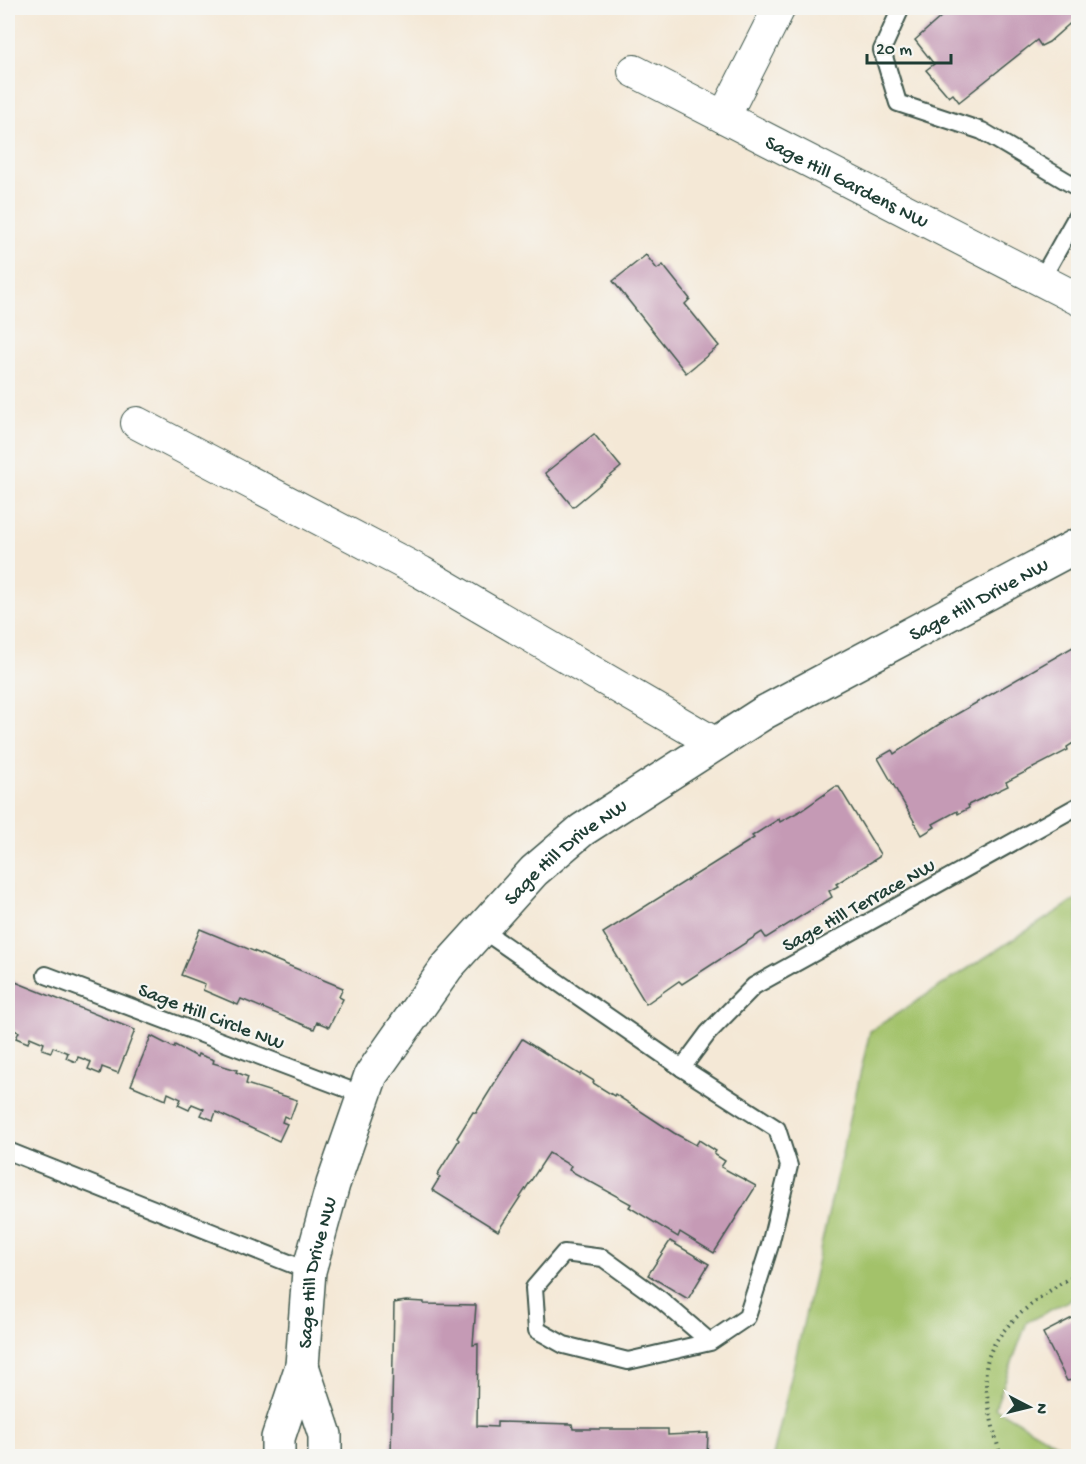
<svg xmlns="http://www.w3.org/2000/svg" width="1086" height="1464" font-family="'Gochi Hand',sans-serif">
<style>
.green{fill:#a3c26a;stroke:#61804f;stroke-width:1.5}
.building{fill:#c59ab5}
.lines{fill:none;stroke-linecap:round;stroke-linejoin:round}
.service-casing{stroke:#3f574c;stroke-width:20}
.minor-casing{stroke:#3f574c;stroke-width:34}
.tertiary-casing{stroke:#3f574c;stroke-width:36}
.path{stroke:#3f574c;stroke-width:4;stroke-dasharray:1.5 4.5;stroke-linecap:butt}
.service{stroke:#fff;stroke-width:16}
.minor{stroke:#fff;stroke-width:32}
.tertiary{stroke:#fff;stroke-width:33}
.labels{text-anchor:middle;stroke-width:4.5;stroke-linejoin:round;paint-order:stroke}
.street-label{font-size:20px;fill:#1f3d34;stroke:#f6f6f2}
</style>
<rect width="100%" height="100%" fill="#f6f6f2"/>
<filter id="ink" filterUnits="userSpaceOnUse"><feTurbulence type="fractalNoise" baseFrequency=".0167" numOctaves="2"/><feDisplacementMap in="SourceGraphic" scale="12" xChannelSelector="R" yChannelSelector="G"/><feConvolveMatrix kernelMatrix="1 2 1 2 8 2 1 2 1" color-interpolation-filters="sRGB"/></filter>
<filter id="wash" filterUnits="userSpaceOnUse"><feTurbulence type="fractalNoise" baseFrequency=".008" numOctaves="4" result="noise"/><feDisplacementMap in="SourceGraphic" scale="24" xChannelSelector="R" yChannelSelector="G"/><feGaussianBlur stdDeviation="1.35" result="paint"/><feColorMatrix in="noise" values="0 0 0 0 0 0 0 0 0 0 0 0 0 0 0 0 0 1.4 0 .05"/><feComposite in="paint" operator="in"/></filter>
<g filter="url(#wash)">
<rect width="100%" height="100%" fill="#f4e8d6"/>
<path class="green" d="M 1078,898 L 1078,1296 L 1027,1322 L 995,1408 L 1062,1447 L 1078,1449 L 1078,1456 L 773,1456 L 870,1031 Z"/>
<g id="blocks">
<g class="building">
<path d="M 951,8 L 1078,8 L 1078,10 L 1072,13 L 1076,18 L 1049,42 L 1041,46 L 1037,40 L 959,102 L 953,94 L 949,97 L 926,70 L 934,64 L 915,40 Z"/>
<path d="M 646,255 L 657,269 L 663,265 L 690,299 L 685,304 L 719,346 L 686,373 L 613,281 Z"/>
<path d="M 594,434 L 621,467 L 573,507 L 545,473 Z"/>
<path d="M 1078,644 L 1078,740 L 1067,747 L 1068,750 L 1006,782 L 1008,786 L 968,805 L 969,808 L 958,814 L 957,811 L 933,824 L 935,827 L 922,835 L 878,758 L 892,750 L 894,754 L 938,725 Z"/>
<path d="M 835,787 L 839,787 L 880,854 L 879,857 L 836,884 L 838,886 L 829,891 L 832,897 L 766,938 L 762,932 L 682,984 L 679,981 L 646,1004 L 603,933 L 754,838 L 752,836 L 779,819 L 780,822 L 802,810 Z"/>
<path d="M 200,929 L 343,988 L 339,997 L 343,999 L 329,1027 L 317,1022 L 314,1029 L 241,999 L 238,1005 L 203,990 L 205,984 L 181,975 Z"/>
<path d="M 13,981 L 135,1030 L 118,1073 L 102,1067 L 100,1074 L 88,1069 L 91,1062 L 78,1057 L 76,1062 L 66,1058 L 68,1053 L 53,1047 L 51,1052 L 42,1049 L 44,1043 L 30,1037 L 28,1043 L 16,1038 L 19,1032 L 8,1028 L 8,985 L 11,986 Z"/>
<path d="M 151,1036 L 174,1048 L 175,1045 L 197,1057 L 198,1054 L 214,1060 L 213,1063 L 237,1070 L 236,1072 L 248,1077 L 246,1084 L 297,1100 L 290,1119 L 284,1116 L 282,1122 L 287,1124 L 279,1141 L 216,1112 L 213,1120 L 201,1115 L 204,1109 L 192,1104 L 189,1110 L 178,1105 L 181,1099 L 168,1093 L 166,1100 L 131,1085 Z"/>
<path d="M 522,1039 L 580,1075 L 581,1073 L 594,1081 L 593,1083 L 614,1096 L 615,1094 L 674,1133 L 696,1145 L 699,1140 L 716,1151 L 714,1154 L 725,1161 L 721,1167 L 756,1186 L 714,1253 L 680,1232 L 678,1237 L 629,1207 L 631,1204 L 569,1170 L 571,1166 L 549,1153 L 498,1231 L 432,1190 L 440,1177 L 437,1175 L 459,1140 L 457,1138 L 473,1112 L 476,1113 Z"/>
<path d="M 670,1241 L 709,1264 L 688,1299 L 648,1275 Z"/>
<path d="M 406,1301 L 424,1302 L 424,1304 L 476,1305 L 473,1345 L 478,1344 L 477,1426 L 497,1427 L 497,1422 L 572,1424 L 573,1429 L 668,1429 L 668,1435 L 708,1433 L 707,1456 L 391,1456 L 394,1303 Z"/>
<path d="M 1078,1315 L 1078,1379 L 1067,1381 L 1043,1333 Z"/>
</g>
</g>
</g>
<g filter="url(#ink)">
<use href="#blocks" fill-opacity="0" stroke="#3f574c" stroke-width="1.5"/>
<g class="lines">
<defs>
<g id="service">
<path d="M 901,8 L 882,50 L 898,103 L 982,131 L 1078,188"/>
<path d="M 1042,278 L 1078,214"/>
<path d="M 481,929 L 682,1068 L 777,1129 L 789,1166 L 770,1245 L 747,1317 L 710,1342 L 628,1361 L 564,1345 L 537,1330 L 534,1288 L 564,1253 L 603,1258 L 661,1300 L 710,1342"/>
<path d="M 46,975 L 363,1095"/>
<path d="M 682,1068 L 708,1033 L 754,986 L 1078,806"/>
<path d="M 8,1151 L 309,1271"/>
</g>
<g id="minor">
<path id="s1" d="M 634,71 L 1078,299"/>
<path d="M 724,117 L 779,8"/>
<path d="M 137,423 L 421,572 L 716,744"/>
</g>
<g id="tertiary">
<path d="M 302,1366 L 325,1435 L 325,1456"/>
<path id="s2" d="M 278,1456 L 278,1438 L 302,1366 L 309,1271 L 333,1184 L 371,1075 L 447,967 L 534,871 L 582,830 L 765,712 L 1078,545"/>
</g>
</defs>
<use href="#service" class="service-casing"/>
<use href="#minor" class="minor-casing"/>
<use href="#tertiary" class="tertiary-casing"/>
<path class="path" d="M 1001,1456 C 994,1435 984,1392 986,1370 C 988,1329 1047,1291 1078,1273"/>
<use href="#service" class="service"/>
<use href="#minor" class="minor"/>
<use href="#tertiary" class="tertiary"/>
</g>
</g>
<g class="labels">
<g class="street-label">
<text dy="7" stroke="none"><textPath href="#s1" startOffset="240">Sage Hill Gardens NW</textPath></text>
<text dy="7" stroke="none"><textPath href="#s2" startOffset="1179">Sage Hill Drive NW</textPath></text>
<text dy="7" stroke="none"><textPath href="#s2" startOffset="693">Sage Hill Drive NW</textPath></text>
<text transform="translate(858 904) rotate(-29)" y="7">Sage Hill Terrace NW</text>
<text transform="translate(212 1015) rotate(21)" y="7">Sage Hill Circle NW</text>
<text dy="7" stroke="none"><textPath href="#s2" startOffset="189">Sage Hill Drive NW</textPath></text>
</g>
</g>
<rect width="1086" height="1464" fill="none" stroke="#f6f6f2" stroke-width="30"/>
<g transform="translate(1029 1407) rotate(97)" stroke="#f6f6f2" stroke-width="4.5" paint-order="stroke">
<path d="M0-4.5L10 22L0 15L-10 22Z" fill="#1f3d34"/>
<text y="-9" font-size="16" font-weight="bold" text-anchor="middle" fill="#1f3d34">N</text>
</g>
<path d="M867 54v9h84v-9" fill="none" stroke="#1f3d34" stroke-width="3"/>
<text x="876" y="54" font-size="18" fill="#1f3d34" stroke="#f6f6f2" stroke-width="4.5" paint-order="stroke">20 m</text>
</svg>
